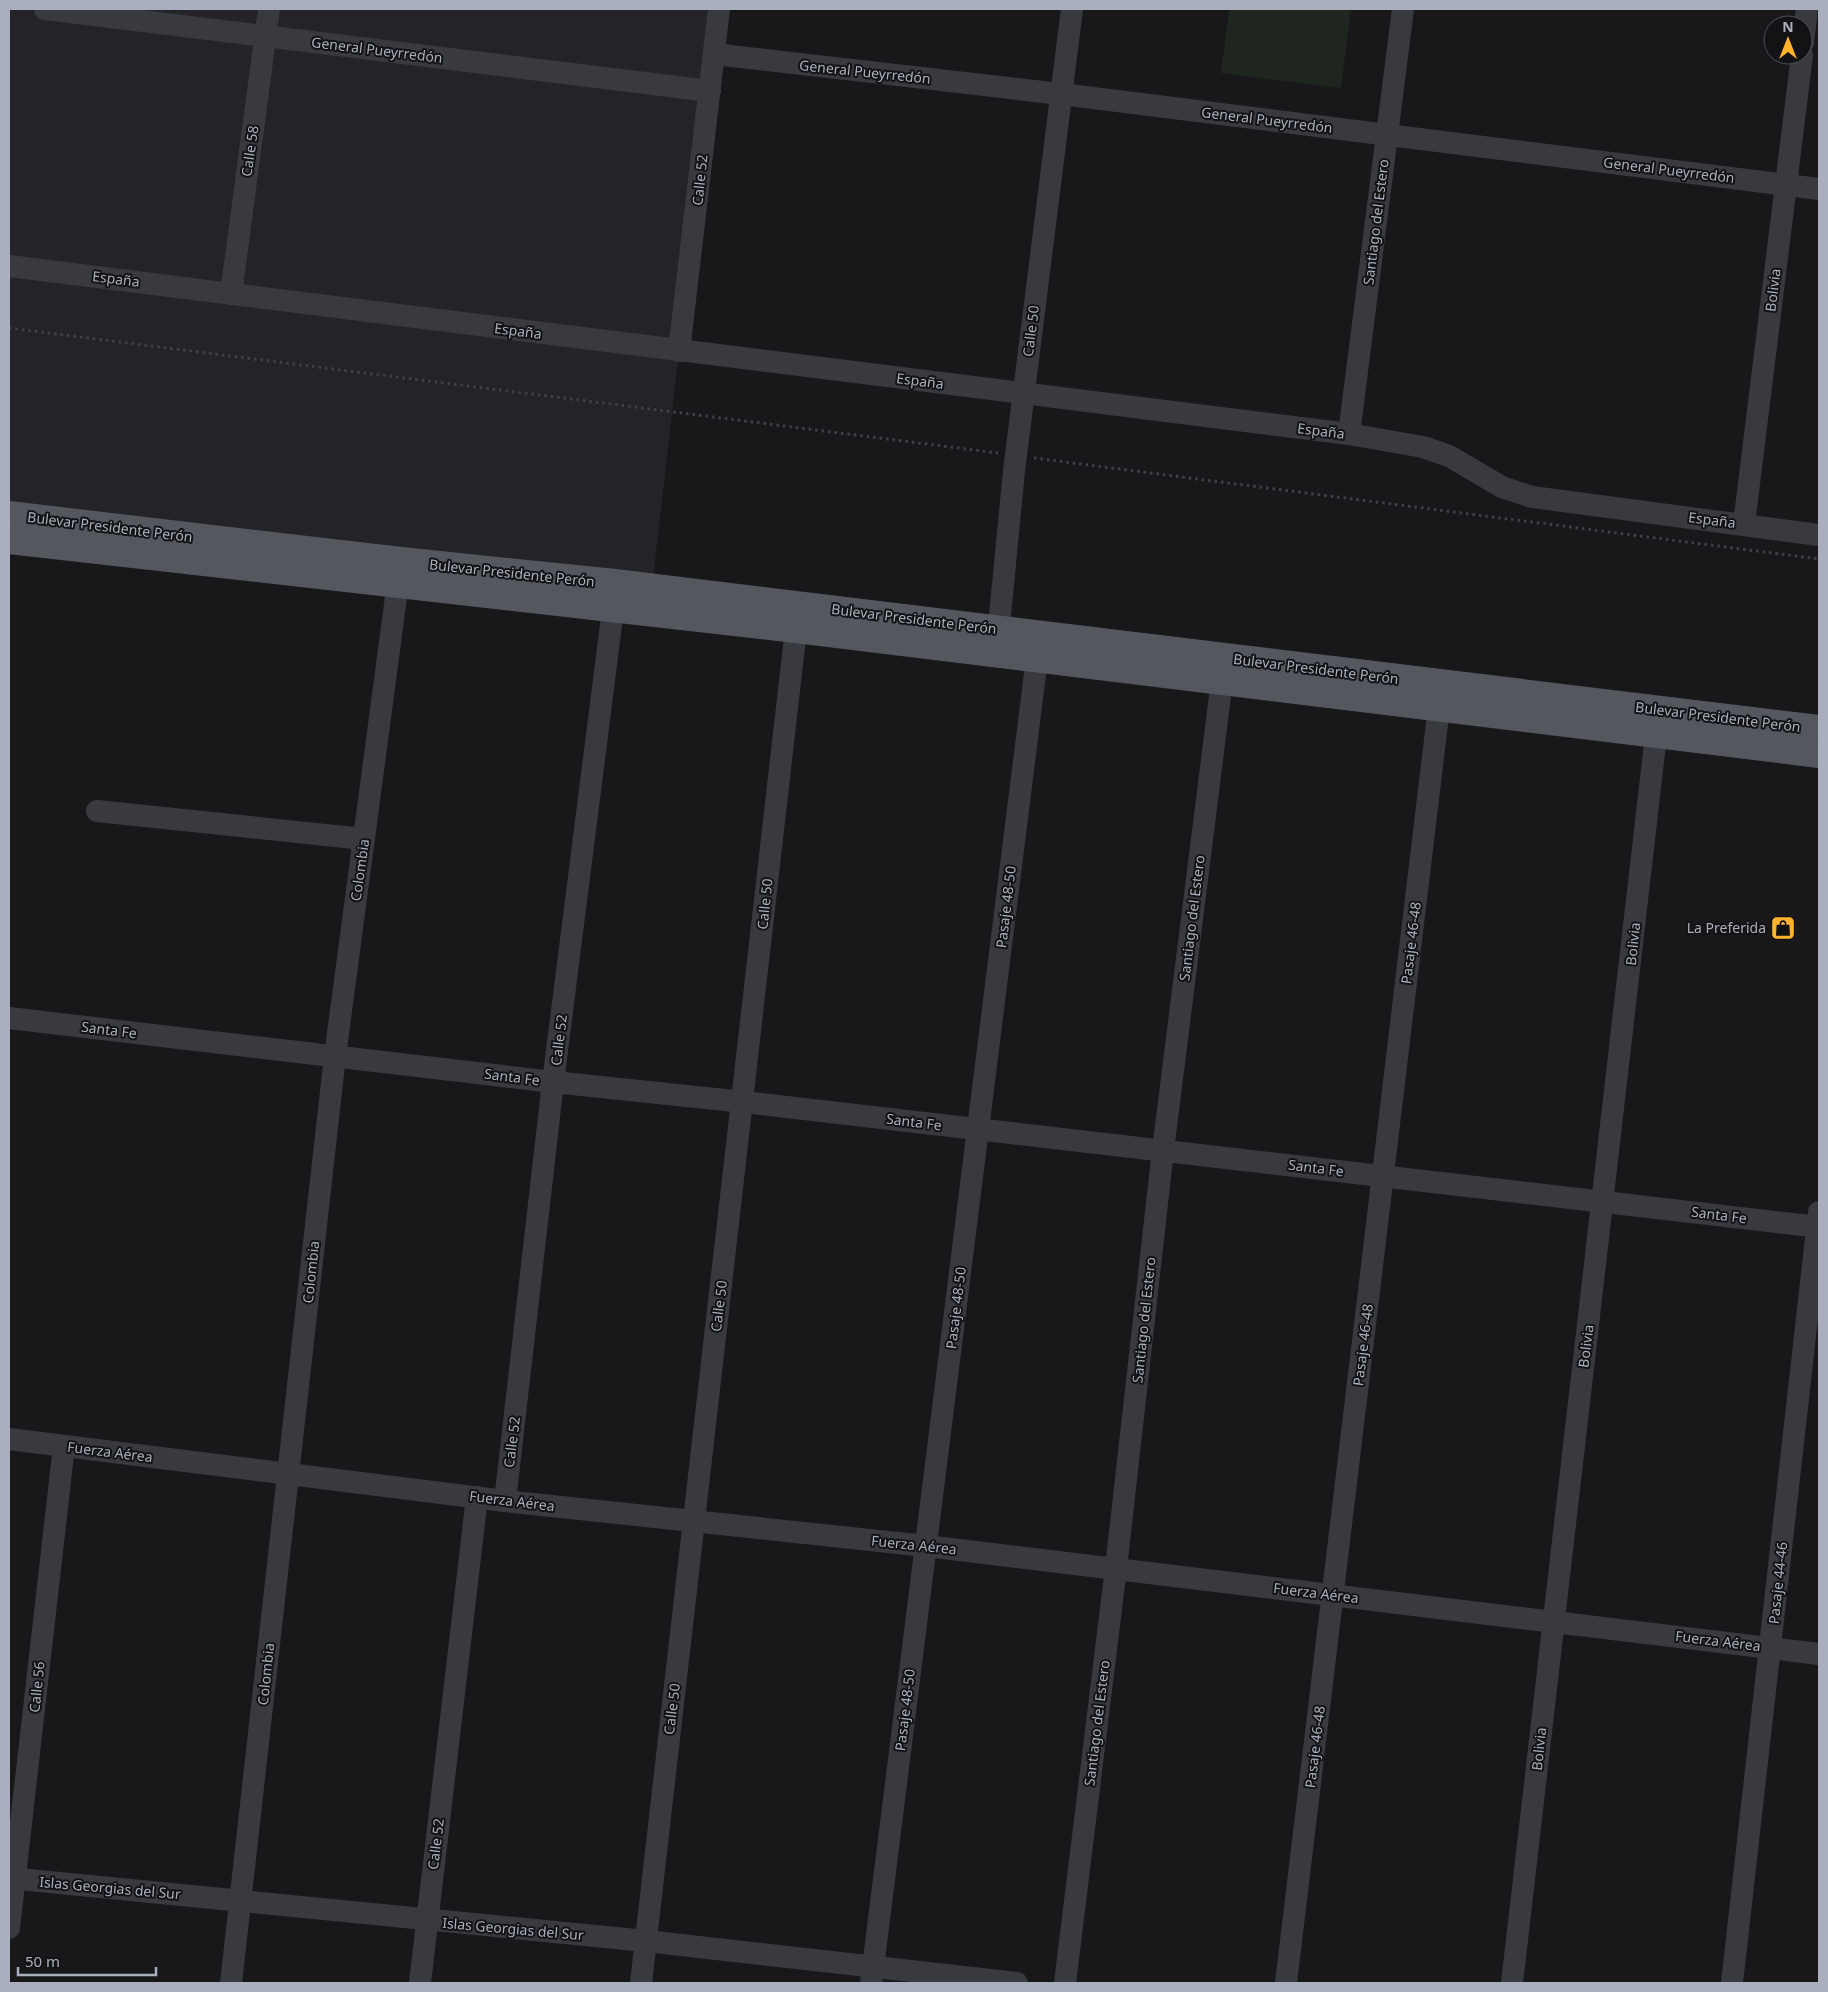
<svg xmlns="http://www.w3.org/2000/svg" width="1828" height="1992" font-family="'Noto Sans',sans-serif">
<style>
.built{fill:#242428}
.green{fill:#1e261f}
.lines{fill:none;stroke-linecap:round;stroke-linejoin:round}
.path{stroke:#3f4147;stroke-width:3;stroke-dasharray:2.5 4;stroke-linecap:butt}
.minor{stroke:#393a40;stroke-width:22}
.major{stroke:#55575f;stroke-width:28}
.labels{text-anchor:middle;stroke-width:4;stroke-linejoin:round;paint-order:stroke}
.street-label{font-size:14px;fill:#a9afbc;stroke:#131316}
.poi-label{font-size:14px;fill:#a9afbc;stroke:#131316;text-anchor:end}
</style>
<rect width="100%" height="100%" fill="#18181b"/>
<path class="built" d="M 9,9 L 718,9 L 652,588 L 9,511 Z"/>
<path class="green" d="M 1229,9 L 1351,9 L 1341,88 L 1221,73 Z"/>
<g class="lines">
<g class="path">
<path d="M 9,328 L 998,453"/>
<path d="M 1034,458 L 1819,559"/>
</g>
<g class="minor">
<path d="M 45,9 L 710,91"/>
<path d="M 1803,43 L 1807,9"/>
<path d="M 714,54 L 1061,94 L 1819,189"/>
<path d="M 9,266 L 1349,434 L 1423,447 L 1449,456 L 1502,487 L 1532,497 L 1819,535"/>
<path d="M 231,294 L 269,9"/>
<path d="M 679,351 L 719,9"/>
<path d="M 1349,434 L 1403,9"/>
<path d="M 1744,524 L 1802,55"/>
<path d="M 997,646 L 1014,471 L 1072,9"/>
<path d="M 97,811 L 364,839"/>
<path d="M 9,1018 L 553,1082 L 744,1102 L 1819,1227"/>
<path d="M 9,1439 L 505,1501 L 926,1546 L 1819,1654"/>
<path d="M 505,1501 L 553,1082 L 613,609"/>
<path d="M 9,1878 L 646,1941 L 1017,1983"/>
<path d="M 9,1928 L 64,1446"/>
<path d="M 231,1983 L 335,1056 L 400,567"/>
<path d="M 420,1983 L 477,1497"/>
<path d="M 641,1983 L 796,629"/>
<path d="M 871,1983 L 1039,642"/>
<path d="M 1065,1983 L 1116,1568 L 1163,1150 L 1224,664"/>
<path d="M 1286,1983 L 1439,707"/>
<path d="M 1512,1983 L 1658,718"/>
<path d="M 1732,1983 L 1819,1212"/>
</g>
<g class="major">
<path d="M 9,515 L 401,561 L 615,583 L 1819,729"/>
<path d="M 9,540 L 796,629 L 1819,754"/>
</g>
</g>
<defs>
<symbol id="shop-square" viewBox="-11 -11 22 22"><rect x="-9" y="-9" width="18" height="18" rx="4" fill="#ffb32c" stroke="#131316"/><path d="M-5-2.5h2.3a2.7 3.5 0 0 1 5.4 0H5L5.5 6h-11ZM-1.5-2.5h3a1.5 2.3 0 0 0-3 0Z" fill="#111"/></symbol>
</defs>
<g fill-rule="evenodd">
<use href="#shop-square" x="1769" y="914" width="28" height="28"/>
</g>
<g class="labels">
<g class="street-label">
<text transform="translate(377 50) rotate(7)" y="5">General Pueyrredón</text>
<text transform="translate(865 72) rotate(6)" y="5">General Pueyrredón</text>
<text transform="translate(1267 120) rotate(7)" y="5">General Pueyrredón</text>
<text transform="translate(250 151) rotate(-82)" y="5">Calle 58</text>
<text transform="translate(1669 170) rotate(7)" y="5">General Pueyrredón</text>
<text transform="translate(700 180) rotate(-84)" y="5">Calle 52</text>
<text transform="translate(1376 222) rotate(-83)" y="5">Santiago del Estero</text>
<text transform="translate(116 279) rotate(7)" y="5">España</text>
<text transform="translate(1773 290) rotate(-83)" y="5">Bolivia</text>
<text transform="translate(518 331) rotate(7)" y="5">España</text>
<text transform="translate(1031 331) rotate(-83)" y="5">Calle 50</text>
<text transform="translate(920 381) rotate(7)" y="5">España</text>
<text transform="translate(1321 431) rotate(7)" y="5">España</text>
<text transform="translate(1712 520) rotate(7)" y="5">España</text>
<text transform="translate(110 527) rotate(7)" y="5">Bulevar Presidente Perón</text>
<text transform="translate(512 573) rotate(6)" y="5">Bulevar Presidente Perón</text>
<text transform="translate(914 619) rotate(7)" y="5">Bulevar Presidente Perón</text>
<text transform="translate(1316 669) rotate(7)" y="5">Bulevar Presidente Perón</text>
<text transform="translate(1718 717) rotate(7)" y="5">Bulevar Presidente Perón</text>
<text transform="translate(360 870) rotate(-82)" y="5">Colombia</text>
<text transform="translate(765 904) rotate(-84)" y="5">Calle 50</text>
<text transform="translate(1006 907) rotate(-83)" y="5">Pasaje 48-50</text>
<text transform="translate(1192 918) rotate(-83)" y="5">Santiago del Estero</text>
<text transform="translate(1411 943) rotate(-83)" y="5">Pasaje 46-48</text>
<text transform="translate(1633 944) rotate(-84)" y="5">Bolivia</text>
<text transform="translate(109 1030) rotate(7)" y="5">Santa Fe</text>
<text transform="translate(559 1040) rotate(-83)" y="5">Calle 52</text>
<text transform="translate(512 1077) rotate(7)" y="5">Santa Fe</text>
<text transform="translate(914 1122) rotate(7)" y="5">Santa Fe</text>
<text transform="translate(1316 1168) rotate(7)" y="5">Santa Fe</text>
<text transform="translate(1719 1215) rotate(7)" y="5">Santa Fe</text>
<text transform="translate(311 1272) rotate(-84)" y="5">Colombia</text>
<text transform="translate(719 1306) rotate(-83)" y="5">Calle 50</text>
<text transform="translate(956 1308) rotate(-83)" y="5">Pasaje 48-50</text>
<text transform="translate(1144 1320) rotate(-84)" y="5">Santiago del Estero</text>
<text transform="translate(1363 1345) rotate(-83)" y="5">Pasaje 46-48</text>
<text transform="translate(1586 1346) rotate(-83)" y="5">Bolivia</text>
<text transform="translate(512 1442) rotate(-83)" y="5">Calle 52</text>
<text transform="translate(110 1452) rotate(7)" y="5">Fuerza Aérea</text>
<text transform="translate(512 1501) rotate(7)" y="5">Fuerza Aérea</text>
<text transform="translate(914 1545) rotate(6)" y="5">Fuerza Aérea</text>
<text transform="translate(1778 1583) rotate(-84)" y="5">Pasaje 44-46</text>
<text transform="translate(1316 1593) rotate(7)" y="5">Fuerza Aérea</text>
<text transform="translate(1718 1641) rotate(7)" y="5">Fuerza Aérea</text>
<text transform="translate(266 1674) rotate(-84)" y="5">Colombia</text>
<text transform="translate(37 1687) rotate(-84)" y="5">Calle 56</text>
<text transform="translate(672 1709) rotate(-83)" y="5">Calle 50</text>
<text transform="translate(905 1710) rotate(-83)" y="5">Pasaje 48-50</text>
<text transform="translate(1097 1723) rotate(-83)" y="5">Santiago del Estero</text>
<text transform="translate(1315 1747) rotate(-83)" y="5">Pasaje 46-48</text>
<text transform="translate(1539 1749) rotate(-84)" y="5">Bolivia</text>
<text transform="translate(436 1844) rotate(-83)" y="5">Calle 52</text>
<text transform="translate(110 1888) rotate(5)" y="5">Islas Georgias del Sur</text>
<text transform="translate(513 1929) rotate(5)" y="5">Islas Georgias del Sur</text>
</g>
<g class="poi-label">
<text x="1766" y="933">La Preferida</text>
</g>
</g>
<rect width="1828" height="1992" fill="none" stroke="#a9afbc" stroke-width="20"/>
<g transform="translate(1788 40)"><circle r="24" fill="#131316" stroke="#4f5158"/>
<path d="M0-4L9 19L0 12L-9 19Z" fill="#ffb32c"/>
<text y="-8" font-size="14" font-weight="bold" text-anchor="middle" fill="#a9afbc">N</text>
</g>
<path d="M18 1967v8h138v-8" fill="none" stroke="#a9afbc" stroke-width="2.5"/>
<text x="25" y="1967" font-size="15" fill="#a9afbc" stroke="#131316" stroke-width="4" paint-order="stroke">50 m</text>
</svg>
